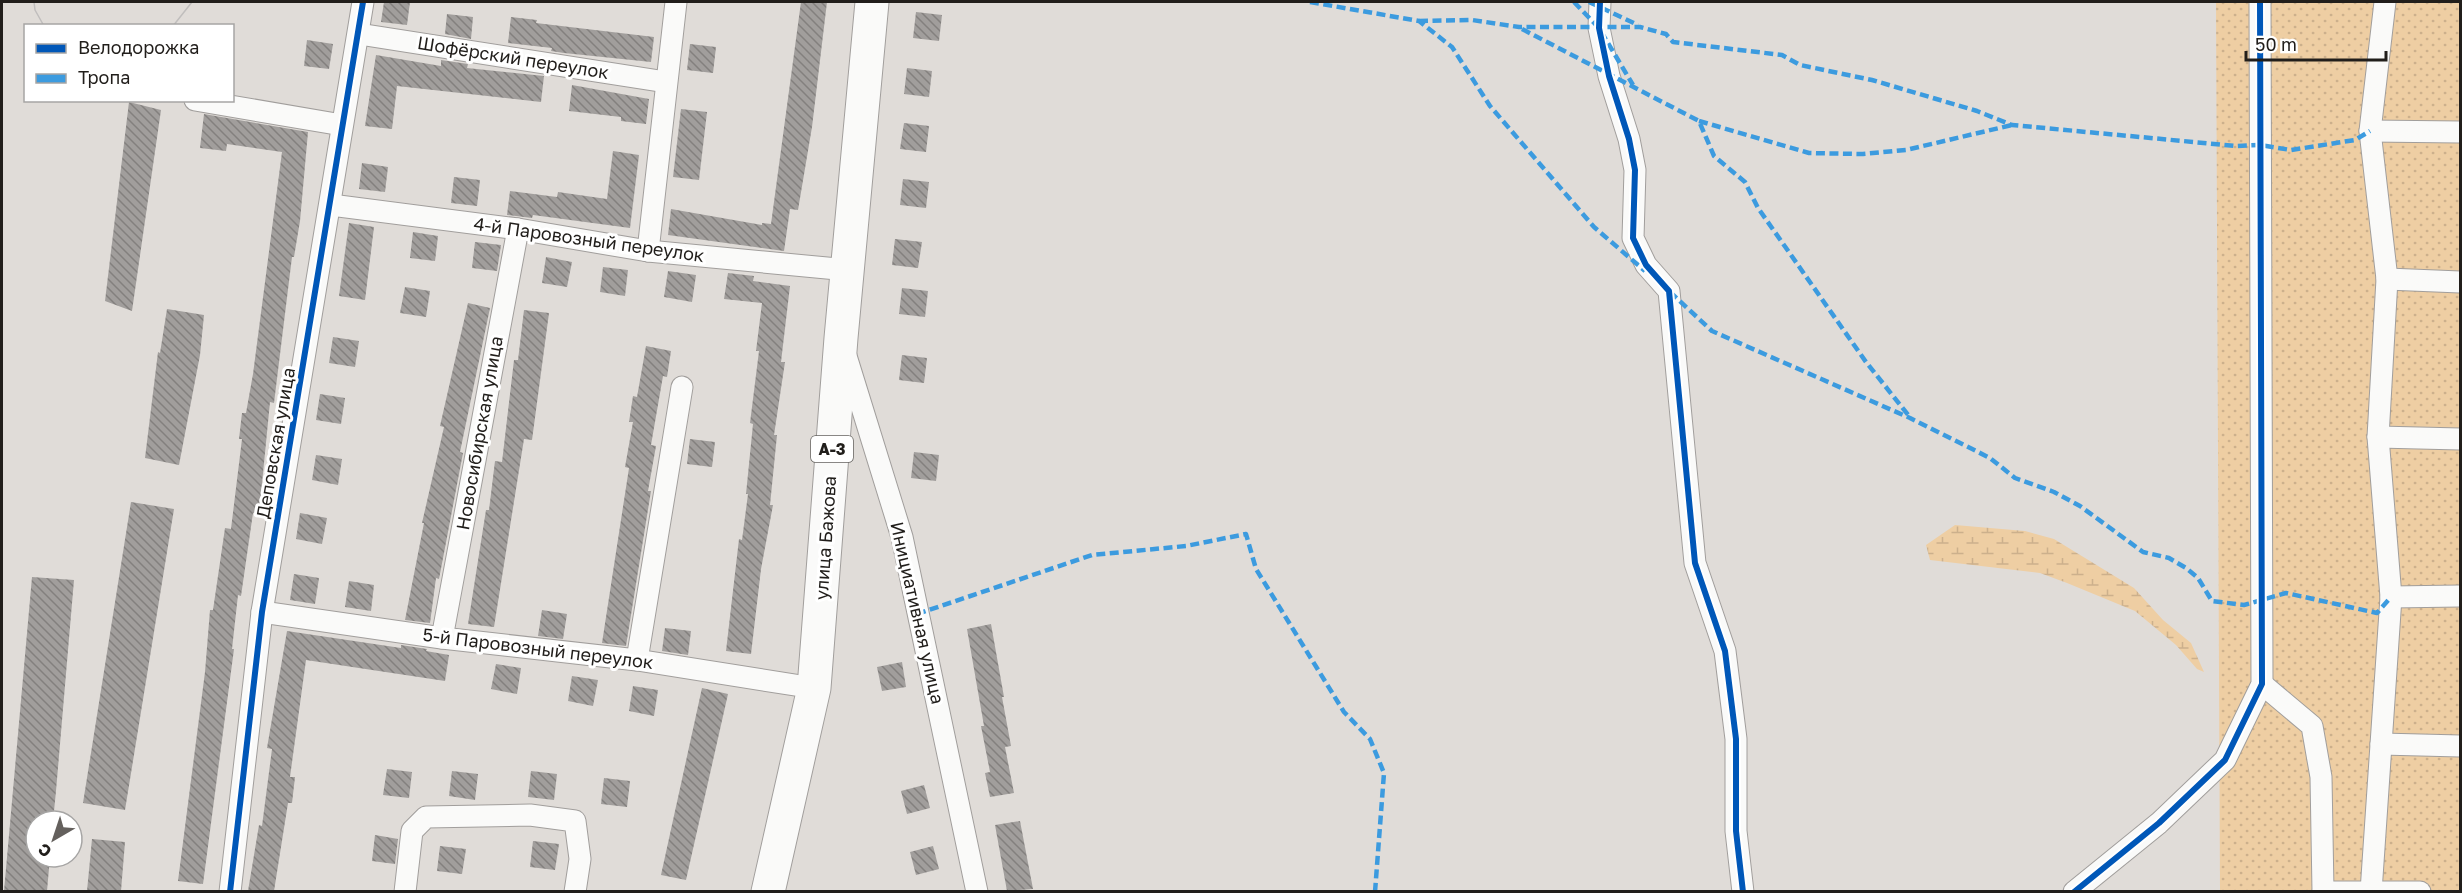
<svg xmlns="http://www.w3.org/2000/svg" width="2462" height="893" font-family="'Golos Text',sans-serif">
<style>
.wetland{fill:url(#wetland-marsh)}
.park{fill:url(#park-dots)}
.building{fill:url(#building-back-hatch)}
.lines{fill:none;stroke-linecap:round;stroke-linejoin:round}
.street-casing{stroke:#a19e9c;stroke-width:23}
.highway-casing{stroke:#a19e9c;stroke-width:35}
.street{stroke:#fafaf9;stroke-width:21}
.highway{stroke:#fafaf9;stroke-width:33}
.tram{stroke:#c0bebd;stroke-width:1.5}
.quiet{stroke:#3c9bdf;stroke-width:4.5;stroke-dasharray:9 4.5;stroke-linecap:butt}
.cycleway-casing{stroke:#fff;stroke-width:10}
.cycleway{stroke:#0057b8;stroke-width:6}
.labels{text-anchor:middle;stroke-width:6;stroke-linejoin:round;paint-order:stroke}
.shield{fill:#fff;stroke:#64625f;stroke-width:1.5}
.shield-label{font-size:16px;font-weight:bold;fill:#211e1b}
.street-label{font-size:18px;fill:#211e1b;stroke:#fff}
</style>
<defs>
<pattern id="wetland-marsh" width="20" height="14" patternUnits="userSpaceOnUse" patternTransform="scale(1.5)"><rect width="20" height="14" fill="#eecea3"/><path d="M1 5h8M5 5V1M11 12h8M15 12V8" fill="none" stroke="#ccb08c"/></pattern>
<pattern id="park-dots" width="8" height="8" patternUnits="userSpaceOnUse" patternTransform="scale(1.5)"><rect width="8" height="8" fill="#eecea3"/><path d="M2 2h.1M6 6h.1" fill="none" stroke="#ccb08c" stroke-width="1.8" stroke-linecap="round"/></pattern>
<pattern id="building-back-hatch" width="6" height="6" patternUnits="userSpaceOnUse" patternTransform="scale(1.5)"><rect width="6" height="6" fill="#a19e9c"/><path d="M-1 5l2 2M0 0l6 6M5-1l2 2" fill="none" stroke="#83807e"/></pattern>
</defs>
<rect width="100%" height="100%" fill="#e0dcd8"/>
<path class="wetland" d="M 1955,525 L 2025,531 L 2054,539 L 2134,588 L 2163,620 L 2191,643 L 2204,672 L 2197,669 L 2176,645 L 2135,611 L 2067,583 L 2040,573 L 1930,560 L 1926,545 Z"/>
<path class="park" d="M 2216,2 L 2460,2 L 2460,891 L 2220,891 Z"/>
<g class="building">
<path d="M 384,2 L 410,2 L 407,25 L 381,22 Z"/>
<path d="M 801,2 L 827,2 L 812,127 L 798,210 L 790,209 L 784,251 L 668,235 L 671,209 L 762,225 L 762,223 L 771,224 Z"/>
<path d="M 916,12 L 942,15 L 939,41 L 913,38 Z"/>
<path d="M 447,14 L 473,17 L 471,39 L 445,34 Z"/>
<path d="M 511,17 L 537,20 L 536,23 L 654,37 L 651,62 L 564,53 L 551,51 L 552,48 L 508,43 Z"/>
<path d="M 307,40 L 333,44 L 329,69 L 304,66 Z"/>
<path d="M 690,44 L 716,47 L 713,73 L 687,70 Z"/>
<path d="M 376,55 L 441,66 L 441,60 L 468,64 L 467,68 L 544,76 L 541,102 L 397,86 L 392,129 L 365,126 Z"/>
<path d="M 907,68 L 932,71 L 929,97 L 904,94 Z"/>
<path d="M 572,85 L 649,99 L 646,124 L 621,121 L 621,117 L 569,111 Z"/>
<path d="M 129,102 L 161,110 L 132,311 L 105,301 Z"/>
<path d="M 681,109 L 707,112 L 699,180 L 673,177 Z"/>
<path d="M 204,114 L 308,132 L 300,221 L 294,257 L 292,257 L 274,403 L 270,402 L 259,514 L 253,513 L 241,596 L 238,595 L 232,649 L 234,649 L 203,884 L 178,881 L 205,672 L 210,610 L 213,610 L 225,528 L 231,529 L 242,439 L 239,439 L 242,413 L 246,413 L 253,374 L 282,152 L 227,144 L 226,151 L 200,148 Z"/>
<path d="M 904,123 L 929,126 L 926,152 L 900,149 Z"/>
<path d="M 613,151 L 639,155 L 630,228 L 533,215 L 532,218 L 507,215 L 510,191 L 557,197 L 558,192 L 607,199 Z"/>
<path d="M 362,163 L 388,167 L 385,192 L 359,189 Z"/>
<path d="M 454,177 L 480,180 L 477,206 L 451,203 Z"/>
<path d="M 903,179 L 929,182 L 926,208 L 900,205 Z"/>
<path d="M 349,223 L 374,227 L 365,300 L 339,296 Z"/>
<path d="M 413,232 L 438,236 L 435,261 L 410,258 Z"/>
<path d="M 895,239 L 922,242 L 918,268 L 892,265 Z"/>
<path d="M 475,242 L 501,245 L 497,271 L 472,268 Z"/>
<path d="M 546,257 L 572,262 L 567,287 L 542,283 Z"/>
<path d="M 603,267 L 628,270 L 625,296 L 600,292 Z"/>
<path d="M 668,271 L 696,275 L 692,302 L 664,297 Z"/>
<path d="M 728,273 L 754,276 L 753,281 L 790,286 L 781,362 L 785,362 L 774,435 L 777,435 L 770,505 L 773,505 L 761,569 L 751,654 L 726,651 L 739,539 L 742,540 L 748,494 L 746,494 L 753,424 L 750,423 L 759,351 L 756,351 L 762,303 L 724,299 Z"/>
<path d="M 405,287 L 430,291 L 426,317 L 400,313 Z"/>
<path d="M 902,288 L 928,291 L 925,317 L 899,314 Z"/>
<path d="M 468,303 L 490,308 L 460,452 L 463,453 L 444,553 L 439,579 L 436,578 L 430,623 L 405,620 L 424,523 L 422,523 L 444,427 L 440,426 Z"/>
<path d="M 167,309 L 204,315 L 200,355 L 179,465 L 145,458 L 158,352 L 160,353 Z"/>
<path d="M 524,310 L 549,313 L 532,440 L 524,439 L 494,627 L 468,624 L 486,510 L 489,510 L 495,461 L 502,462 L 514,360 L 518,360 Z"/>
<path d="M 333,337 L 359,341 L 355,367 L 329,363 Z"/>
<path d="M 646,346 L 671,351 L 667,377 L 663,376 L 651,445 L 656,446 L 648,491 L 651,491 L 626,646 L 602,643 L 629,468 L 625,467 L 633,422 L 629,422 L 633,396 L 637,397 Z"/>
<path d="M 902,355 L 927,358 L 924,383 L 899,380 Z"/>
<path d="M 320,394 L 345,398 L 341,424 L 316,420 Z"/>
<path d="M 690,439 L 715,442 L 712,467 L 687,464 Z"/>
<path d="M 914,452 L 939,455 L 936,481 L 911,478 Z"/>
<path d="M 316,455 L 342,459 L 338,485 L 312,480 Z"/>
<path d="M 131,502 L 174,509 L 125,810 L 83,803 Z"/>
<path d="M 300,513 L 327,518 L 322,544 L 296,539 Z"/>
<path d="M 294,574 L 319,578 L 315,604 L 290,600 Z"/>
<path d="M 32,577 L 74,580 L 56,791 L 53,821 L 36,821 L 36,857 L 50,857 L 47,891 L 4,891 Z"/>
<path d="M 349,581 L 374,585 L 371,611 L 345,607 Z"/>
<path d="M 542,610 L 567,614 L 563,639 L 538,636 Z"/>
<path d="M 991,624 L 1004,697 L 1002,697 L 1011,746 L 1005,747 L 1014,793 L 990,797 L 985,773 L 990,772 L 981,726 L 984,726 L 967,629 Z"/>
<path d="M 665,628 L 691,631 L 688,655 L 662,651 Z"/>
<path d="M 287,631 L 401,648 L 401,645 L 427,649 L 426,651 L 449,655 L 445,681 L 306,660 L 290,777 L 295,777 L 292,803 L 288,803 L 274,891 L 248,891 L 259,825 L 262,826 L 272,749 L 267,748 Z"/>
<path d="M 902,662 L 906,687 L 882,691 L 877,667 Z"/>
<path d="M 496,664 L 521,668 L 517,694 L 491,689 Z"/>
<path d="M 572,676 L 598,680 L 593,706 L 568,701 Z"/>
<path d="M 633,686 L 658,690 L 654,716 L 629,711 Z"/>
<path d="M 702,688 L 728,694 L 686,880 L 661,875 Z"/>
<path d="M 387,769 L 412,772 L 409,798 L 383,795 Z"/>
<path d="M 452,771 L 478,774 L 475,800 L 449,796 Z"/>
<path d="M 531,771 L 557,774 L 554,800 L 528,797 Z"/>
<path d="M 604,778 L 630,781 L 627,807 L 601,804 Z"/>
<path d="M 924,785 L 930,808 L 907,814 L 901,791 Z"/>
<path d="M 1020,821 L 1033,889 L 1007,891 L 995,825 Z"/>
<path d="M 375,835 L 398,839 L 395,864 L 372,861 Z"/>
<path d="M 92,839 L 125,842 L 121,891 L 87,891 Z"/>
<path d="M 533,841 L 559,844 L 555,870 L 530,867 Z"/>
<path d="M 440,846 L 466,849 L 462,874 L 437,871 Z"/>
<path d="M 933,846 L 939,869 L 916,875 L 910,852 Z"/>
</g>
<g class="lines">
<defs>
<g id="street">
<path d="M 1600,2 L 1599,28 L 1609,76 L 1629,139 L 1635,170 L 1633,238 L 1646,265 L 1669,291 L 1695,563 L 1725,651 L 1736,739 L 1736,831 L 1743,892"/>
<path d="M 359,34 L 666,82"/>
<path d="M 195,100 L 342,125"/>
<path d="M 2370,131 L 2460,132"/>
<path d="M 331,205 L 518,229 L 648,251 L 848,270"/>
<path d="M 648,251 L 676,2"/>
<path d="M 2387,279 L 2460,282"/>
<path d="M 846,356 L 902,537 L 977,892"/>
<path d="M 2378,437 L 2460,439"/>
<path d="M 2391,597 L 2460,596"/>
<path d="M 262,612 L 442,638 L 637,660 L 814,688"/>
<path d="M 442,638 L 518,229"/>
<path d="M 637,660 L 682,387"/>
<path d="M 2262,684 L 2312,726 L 2321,777 L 2323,891"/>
<path d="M 2381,744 L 2460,746"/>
<path d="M 230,892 L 262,612 L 363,2"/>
<path d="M 405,892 L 412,831 L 426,817 L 530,815 L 575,821 L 580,859 L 575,892"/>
<path d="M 2074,892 L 2159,823 L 2225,760 L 2262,684 L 2260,2"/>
<path d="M 2323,892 L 2420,892"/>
<path d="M 2371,892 L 2391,597 L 2378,437 L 2387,279 L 2370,131 L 2385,2"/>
</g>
<path id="highway" d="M 768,892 L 814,688 L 841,338 L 872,2"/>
</defs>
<use href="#street" class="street-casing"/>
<use href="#highway" class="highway-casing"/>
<use href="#street" class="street"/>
<use href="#highway" class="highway"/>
<g class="tram">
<path d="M 34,2 L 35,10 L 44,26"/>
<path d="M 173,26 L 192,2"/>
</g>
<g class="quiet">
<path d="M 1310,2 L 1419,21 L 1452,47 L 1490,106 L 1594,227 L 1645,271"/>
<path d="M 1574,2 L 1599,28 L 1633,85"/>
<path d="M 1589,2 L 1638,25"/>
<path d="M 1419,21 L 1472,20 L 1519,27 L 1640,27 L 1666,34 L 1673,42 L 1782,55 L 1800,65 L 1872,80 L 1977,111 L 2012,125 L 2236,146 L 2260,145 L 2291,150 L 2355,140 L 2370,131"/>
<path d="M 1522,29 L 1699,121 L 1714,156 L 1745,182 L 1758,208 L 1866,362 L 1909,416"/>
<path d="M 1699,121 L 1809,153 L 1863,154 L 1906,150 L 2012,125"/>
<path d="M 1670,292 L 1712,331 L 1910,418 L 1990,458 L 2015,478 L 2054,492 L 2080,506 L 2143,552 L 2169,558 L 2186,568 L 2198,578 L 2212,601 L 2244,605 L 2286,593 L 2377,613 L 2391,597"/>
<path d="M 917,614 L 1092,555 L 1186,546 L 1246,534 L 1256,569 L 1344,712 L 1370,739 L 1384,773 L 1375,892"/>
</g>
<defs>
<g id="cycleway">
<path d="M 1600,2 L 1599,28 L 1609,76 L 1629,139 L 1635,170 L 1633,238 L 1646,265 L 1669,291 L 1695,563 L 1725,651 L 1736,739 L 1736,831 L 1743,892"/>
<path d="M 230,892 L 262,612 L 363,2"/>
<path d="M 2074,892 L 2159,823 L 2225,760 L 2262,684 L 2260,2"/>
</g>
</defs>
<use href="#cycleway" class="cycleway-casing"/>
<use href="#cycleway" class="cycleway"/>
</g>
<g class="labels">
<rect class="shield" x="811" y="436" width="42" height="26" rx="4.5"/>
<g class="shield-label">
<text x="832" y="455">A-3</text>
</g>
<g class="street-label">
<text transform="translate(513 58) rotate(9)" y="6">Шофёрский переулок</text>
<text transform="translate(589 240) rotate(8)" y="6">4-й Паровозный переулок</text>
<text transform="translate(480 433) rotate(-80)" y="6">Новосибирская улица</text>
<text transform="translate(276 443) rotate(-80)" y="6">Деповская улица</text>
<text transform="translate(826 538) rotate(-86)" y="6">улица Бажова</text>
<text transform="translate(917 613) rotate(77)" y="6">Инициативная улица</text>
<text transform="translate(538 649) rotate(7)" y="6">5-й Паровозный переулок</text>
</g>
</g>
<rect width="2462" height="893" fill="none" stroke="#211e1b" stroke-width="6"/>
<rect x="24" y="24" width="210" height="78" fill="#ffffff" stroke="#a6a5a4" stroke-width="1.5"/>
<rect x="36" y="44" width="30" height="9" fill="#0057b8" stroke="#a6a5a4" stroke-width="1.5"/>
<text x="78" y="54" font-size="18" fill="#211e1b">Велодорожка</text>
<rect x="36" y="74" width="30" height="9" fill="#3c9bdf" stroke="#a6a5a4" stroke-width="1.5"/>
<text x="78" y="84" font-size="18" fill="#211e1b">Тропа</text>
<g transform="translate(54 839) rotate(219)"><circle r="28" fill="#ffffff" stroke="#a6a5a4" stroke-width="1.5"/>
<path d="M0-4.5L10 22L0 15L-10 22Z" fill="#64605d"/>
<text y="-9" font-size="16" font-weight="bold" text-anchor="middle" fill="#211e1b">С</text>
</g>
<path d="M2246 51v9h140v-9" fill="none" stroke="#211e1b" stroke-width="3"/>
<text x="2255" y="51" font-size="18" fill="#211e1b" stroke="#ffffff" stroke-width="4.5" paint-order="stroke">50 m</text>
</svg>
